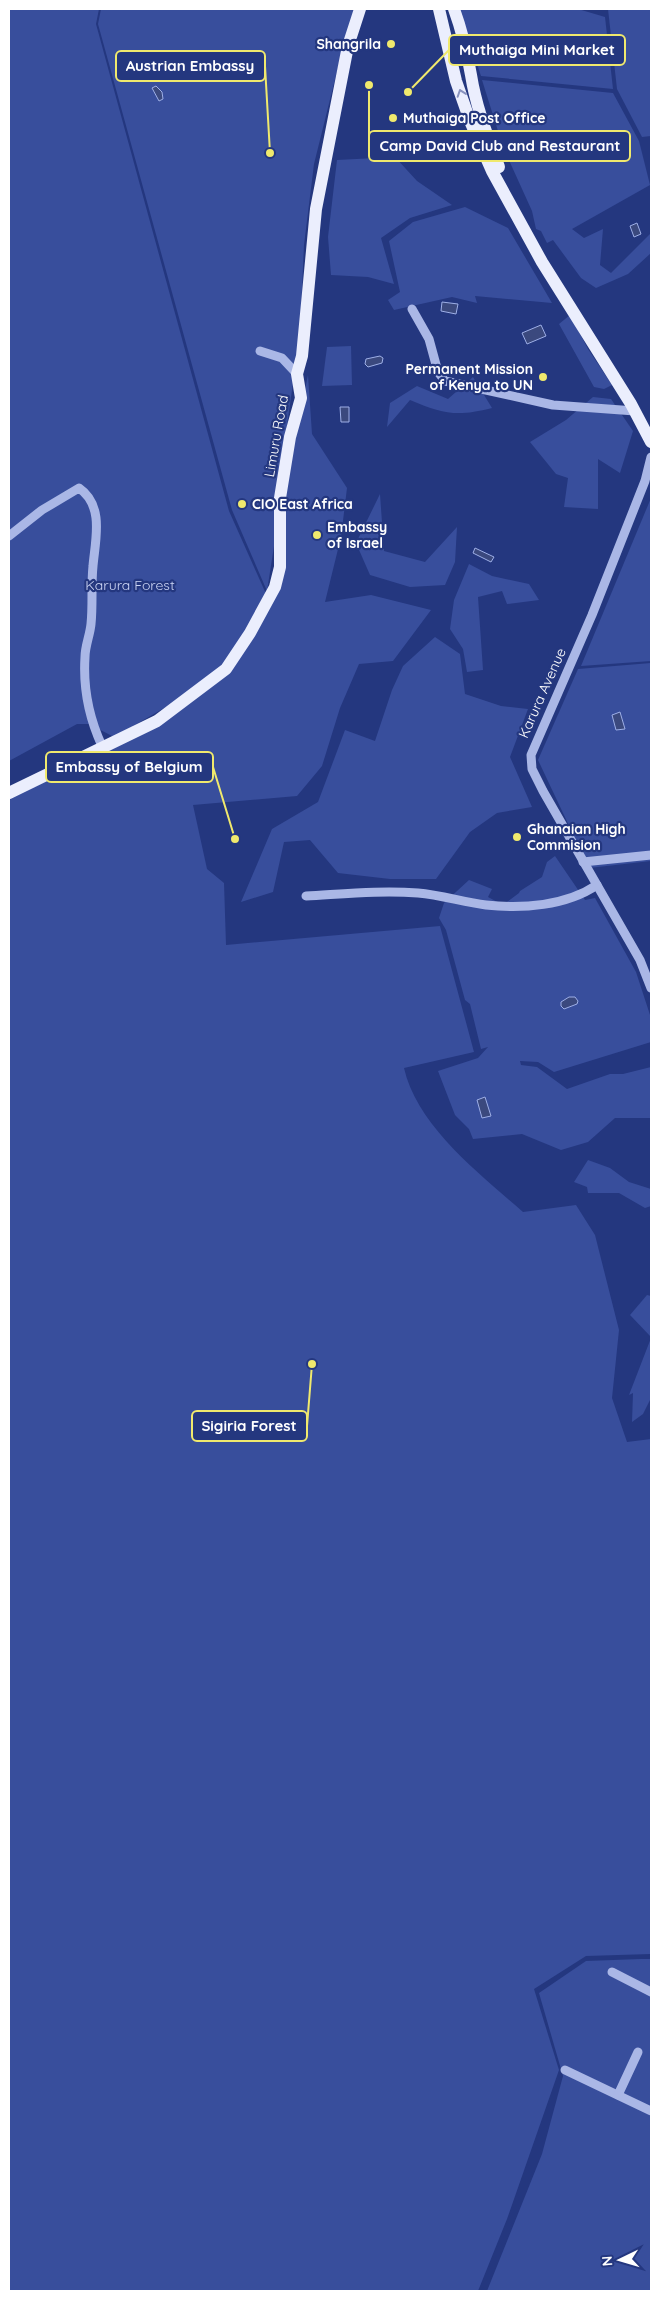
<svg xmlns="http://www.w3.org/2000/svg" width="660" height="2300" font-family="Quicksand,sans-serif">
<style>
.green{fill:#384e9c}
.water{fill:#3b497e;stroke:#9eafe7}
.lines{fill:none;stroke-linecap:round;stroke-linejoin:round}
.minor{stroke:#aab7e6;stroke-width:9}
.major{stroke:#ebeefd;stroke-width:12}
.oneway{stroke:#8892be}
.poi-dot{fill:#f0e96d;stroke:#24377f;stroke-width:2}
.labels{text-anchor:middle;stroke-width:4.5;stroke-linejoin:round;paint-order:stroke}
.poi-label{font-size:14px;font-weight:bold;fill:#fff;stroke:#24377f;text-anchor:start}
.street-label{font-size:14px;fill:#fff;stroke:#24377f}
.park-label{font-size:14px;fill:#cdd6f5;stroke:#24377f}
.leader{fill:none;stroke:#f0e96d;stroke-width:2}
.callout-dot{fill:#f0e96d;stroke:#24377f;stroke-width:2}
.callout{fill:#24377f;stroke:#f0e96d;stroke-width:2}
.callout-label{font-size:15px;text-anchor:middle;font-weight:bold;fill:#fff}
</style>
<rect width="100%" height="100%" fill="#24377f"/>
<g class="green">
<path d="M 9,9 L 99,9 L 96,24 L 229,511 L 267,596 L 265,612 L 283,544 L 286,481 L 308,375 L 312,434 L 347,488 L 341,537 L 325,602 L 371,595 L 431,610 L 393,661 L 359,664 L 340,708 L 322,766 L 297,796 L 193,805 L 207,869 L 224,883 L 226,945 L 440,926 L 474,1052 L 404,1068 C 417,1126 480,1174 523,1212 L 576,1205 L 595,1235 L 619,1330 L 612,1398 L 627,1442 L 651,1439 L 651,1954 L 586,1956 L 534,1989 L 559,2070 L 507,2219 L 478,2291 L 9,2291 L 9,790 L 170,710 L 185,696 L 114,737 L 89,724 L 77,724 L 9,761 Z"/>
<path d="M 101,9 L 355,9 L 341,55 L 314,164 L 304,245 L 300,333 L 277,497 L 275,540 L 267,591 L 232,510 L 98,24 Z"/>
<path d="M 459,9 L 578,9 L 605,17 L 613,89 L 481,76 Z"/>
<path d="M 608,9 L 651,9 L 651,136 L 642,137 L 617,89 Z"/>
<path d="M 482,80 L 613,93 L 639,141 L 650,185 L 572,229 L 584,238 L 603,229 L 600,265 L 611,273 L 651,233 L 651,253 L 628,274 L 596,288 L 581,278 L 553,240 L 547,243 L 541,231 L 536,229 L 532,211 L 503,147 Z"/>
<path d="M 395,157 L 417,181 L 452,205 L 410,218 L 381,238 L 394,284 L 368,277 L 331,275 L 328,237 L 337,160 Z"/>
<path d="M 465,207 L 508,228 L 552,303 L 475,296 L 477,303 L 452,297 L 394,310 L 388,300 L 400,292 L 389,241 L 413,222 Z"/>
<path d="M 570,315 L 588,349 L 612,385 L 604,389 L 594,387 L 559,324 Z"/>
<path d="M 351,346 L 352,385 L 322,386 L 327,347 Z"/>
<path d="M 473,377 L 492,408 C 457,417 443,414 410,400 L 387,427 L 390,403 L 417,386 L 448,399 Z"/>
<path d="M 593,397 L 611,399 L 633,431 L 620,473 L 598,459 L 598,509 L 564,507 L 568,478 L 556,474 L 530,442 L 566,420 Z"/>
<path d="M 380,494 L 384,551 L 425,562 L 457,527 L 455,562 L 445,585 L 410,587 L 370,575 L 356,543 Z"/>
<path d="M 651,498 L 651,661 L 581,666 Z"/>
<path d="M 469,564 L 492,576 L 529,584 L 539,600 L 507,604 L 502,591 L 478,597 L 483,670 L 467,672 L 463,649 L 450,629 L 454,600 Z"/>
<path d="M 435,637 L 460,654 L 465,694 L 501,706 L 528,709 L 510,757 L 532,807 L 497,813 L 470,832 L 436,879 L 390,879 L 338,873 L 310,840 L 284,842 L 273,892 L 241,902 L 272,829 L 318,802 L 345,730 L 375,741 L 392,690 L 403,666 Z"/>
<path d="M 651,663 L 651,861 L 589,868 L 538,760 L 578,669 Z"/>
<path d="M 555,856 L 585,900 L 595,898 L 636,972 L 651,1018 L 651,1042 L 554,1072 L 538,1062 L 520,1061 L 521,1065 L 537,1067 L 567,1089 L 610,1074 L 623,1074 L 651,1067 L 651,1118 L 615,1118 L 588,1142 L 561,1150 L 522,1134 L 473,1139 L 469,1129 L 455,1115 L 438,1071 L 478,1058 L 488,1047 L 481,1049 L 470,1004 L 465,1000 L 446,930 L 439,918 L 444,903 L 469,880 L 492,889 L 488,897 L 503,905 L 519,893 L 520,891 L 542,877 L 547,862 Z"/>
<path d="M 588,1160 L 610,1168 L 629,1182 L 651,1189 L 651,1206 L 645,1208 L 619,1193 L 588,1193 L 587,1187 L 574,1182 Z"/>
<path d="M 647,1295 L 651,1296 L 651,1337 L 630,1315 Z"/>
<path d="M 651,1338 L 651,1398 L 643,1414 L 632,1422 L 633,1393 L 629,1395 Z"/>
<path d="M 641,1959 L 651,1959 L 651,2291 L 487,2291 L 542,2154 L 563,2076 L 539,1993 L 586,1961 Z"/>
</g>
<g class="water">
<path d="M 156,86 L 162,92 L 163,99 L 159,101 L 152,88 Z"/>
<path d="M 637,223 L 641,234 L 634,237 L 630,226 Z"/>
<path d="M 442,302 L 458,304 L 456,314 L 441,311 Z"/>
<path d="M 541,325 L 546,336 L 527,344 L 522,333 Z"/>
<path d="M 380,356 L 383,358 L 382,363 L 368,367 L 365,364 L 366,359 Z"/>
<path d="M 340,407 L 349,407 L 349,422 L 341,422 Z"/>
<path d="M 475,548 L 494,557 L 491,562 L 473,553 Z"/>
<path d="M 620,712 L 625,729 L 616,730 L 612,715 Z"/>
<path d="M 569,997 L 575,997 L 578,1001 L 577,1004 L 564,1009 L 561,1006 L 561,1002 Z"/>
<path d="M 485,1097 L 491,1116 L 482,1118 L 477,1100 Z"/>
</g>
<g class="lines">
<g class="minor">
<path d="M 412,309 L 429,339 L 438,372 L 445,381 L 553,405 L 635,411"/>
<path d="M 260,351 L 282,358 L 297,374"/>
<path d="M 651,457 L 645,481 L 592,615 L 531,755 L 532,769 L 543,791 L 640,960 L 651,988"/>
<path d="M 9,536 L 42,510 L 79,488 C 105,506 95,541 93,566 C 91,585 93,605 91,624 C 90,635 85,646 85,657 C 83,688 89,718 102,746"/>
<path d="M 583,862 L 651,855"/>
<path d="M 306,896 C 343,894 381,890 418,893 C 441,895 463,902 486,905 C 522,909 566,906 597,885"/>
<path d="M 612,1972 L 651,1992"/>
<path d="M 565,2070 L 651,2111"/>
<path d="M 618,2095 L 638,2052"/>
</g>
<g class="major">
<path d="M 439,9 L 456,81 L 470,121 L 492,171 L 542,262 L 631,404 L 651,442"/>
<path d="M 454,9 C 462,31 467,52 471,75 C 476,107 488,137 499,167"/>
<path d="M 9,793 L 157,721 L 226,669 L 250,633 L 275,587 L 280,567 L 280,498 L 290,437 L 301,398 L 297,374 L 302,356 L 316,209 L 348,46 L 360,9"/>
</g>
</g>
<defs><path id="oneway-chevron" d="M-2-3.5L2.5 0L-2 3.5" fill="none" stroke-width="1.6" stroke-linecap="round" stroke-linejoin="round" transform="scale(1.25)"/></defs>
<use class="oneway" href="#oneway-chevron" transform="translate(461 93) rotate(-109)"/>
<g class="poi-dot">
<circle cx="391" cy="44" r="5"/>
<circle cx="393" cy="118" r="5"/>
<circle cx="543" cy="377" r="5"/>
<circle cx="242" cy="504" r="5"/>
<circle cx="317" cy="535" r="5"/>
<circle cx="517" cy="837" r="5"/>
</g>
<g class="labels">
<g class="poi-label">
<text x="381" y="49" text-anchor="end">Shangrila</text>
<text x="403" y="123">Muthaiga Post Office</text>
<text x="533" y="374" text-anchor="end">Permanent Mission<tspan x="533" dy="16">of Kenya to UN</tspan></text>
<text x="252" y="509">CIO East Africa</text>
<text x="327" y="532">Embassy<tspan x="327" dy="16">of Israel</tspan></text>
<text x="527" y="834">Ghanaian High<tspan x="527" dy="16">Commision</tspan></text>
</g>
<g class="street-label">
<text transform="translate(276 436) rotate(-80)" y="5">Limuru Road</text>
<text transform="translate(542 693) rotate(-66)" y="5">Karura Avenue</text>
</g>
<g class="park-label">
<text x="130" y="590">Karura Forest</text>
</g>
</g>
<path class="leader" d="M408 92L449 50M270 153L265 66M369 85L369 146M235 839L213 767M312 1364L307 1426"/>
<g class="callout-dot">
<circle cx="408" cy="92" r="5"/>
<circle cx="270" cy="153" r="5"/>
<circle cx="369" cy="85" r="5"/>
<circle cx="235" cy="839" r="5"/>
<circle cx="312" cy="1364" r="5"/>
</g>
<g class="callout">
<rect x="449" y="35" width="176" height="30" rx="5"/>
<rect x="116" y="51" width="149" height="30" rx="5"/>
<rect x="369" y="131" width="261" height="30" rx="5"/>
<rect x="46" y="752" width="167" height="30" rx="5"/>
<rect x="192" y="1411" width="115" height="30" rx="5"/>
</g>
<g class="callout-label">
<text x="537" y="55">Muthaiga Mini Market</text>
<text x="190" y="71">Austrian Embassy</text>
<text x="500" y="151">Camp David Club and Restaurant</text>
<text x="129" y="772">Embassy of Belgium</text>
<text x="249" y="1431">Sigiria Forest</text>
</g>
<rect width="660" height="2300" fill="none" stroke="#ffffff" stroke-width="20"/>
<g transform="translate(620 2260) rotate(265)" stroke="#24377f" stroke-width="4" paint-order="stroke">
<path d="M0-4L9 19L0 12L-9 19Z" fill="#ffffff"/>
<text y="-8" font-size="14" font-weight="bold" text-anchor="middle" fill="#ffffff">N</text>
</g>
</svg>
